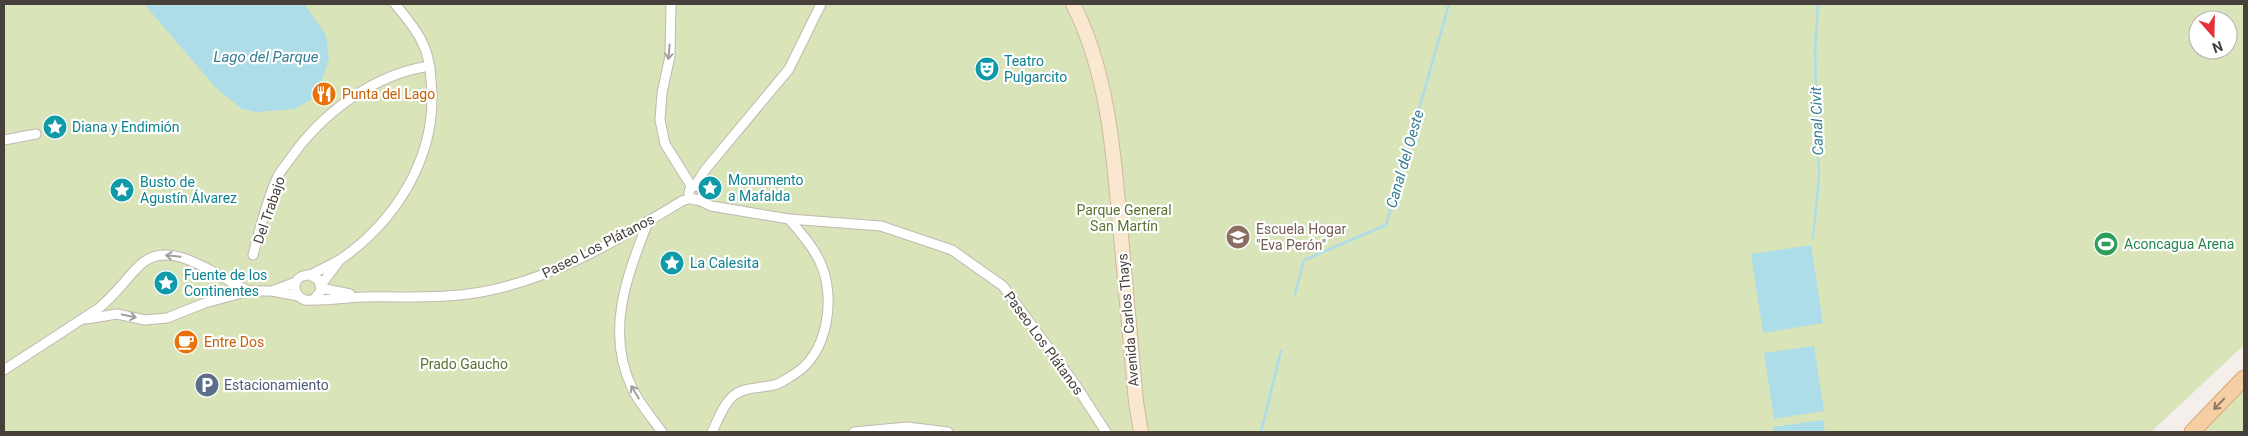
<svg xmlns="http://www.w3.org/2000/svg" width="2248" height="436" font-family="Roboto,sans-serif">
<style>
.green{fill:#d9e4b8;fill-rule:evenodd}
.water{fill:#aeddea}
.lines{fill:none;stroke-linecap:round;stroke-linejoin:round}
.stream{stroke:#aeddea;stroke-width:2.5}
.street-casing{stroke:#c2b8b1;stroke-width:11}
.secondary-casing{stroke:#cfb99f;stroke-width:16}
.primary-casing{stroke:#d9a774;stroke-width:17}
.street{stroke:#fff;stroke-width:9}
.secondary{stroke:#fae7cf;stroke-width:14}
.primary{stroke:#f5cea3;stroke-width:15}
.oneway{stroke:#a39f9c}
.oneway2{stroke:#8d7863}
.labels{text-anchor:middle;stroke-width:4.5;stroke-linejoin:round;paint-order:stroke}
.culture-label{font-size:14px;fill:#0d838f;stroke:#fff;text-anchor:start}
.food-label{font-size:14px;fill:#c56008;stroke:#fff;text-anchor:start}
.street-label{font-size:14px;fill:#473f39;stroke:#fff}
.park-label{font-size:14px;fill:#587431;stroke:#fff}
.education-label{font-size:14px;fill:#785e54;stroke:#fff;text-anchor:start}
.leisure-label{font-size:14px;fill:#27864d;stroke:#fff;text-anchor:start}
.service-label{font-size:14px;fill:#4e5e75;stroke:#fff;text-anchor:start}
.water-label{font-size:15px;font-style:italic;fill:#367e93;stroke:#fff}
</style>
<rect width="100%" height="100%" fill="#f4efeb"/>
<g class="green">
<path d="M 4,4 L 2244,4 L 2244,345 L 2151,432 L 4,432 ZM 2198,20 L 2228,20 L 2228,50 L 2198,50 Z"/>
<path d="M 2244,378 L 2244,432 L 2193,432 Z"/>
</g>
<g class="water">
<path d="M 144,4 L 304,4 L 326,35 L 329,58 L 323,78 L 310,100 L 295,109 L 256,112 L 242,109 L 216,88 Z"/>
<path d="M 1811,245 L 1823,323 L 1763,333 L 1751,254 Z"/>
<circle cx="166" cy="283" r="13"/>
<path d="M 1814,346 L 1824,411 L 1774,419 L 1764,353 Z"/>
<path d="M 1823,420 L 1825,432 L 1773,432 L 1773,427 Z"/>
</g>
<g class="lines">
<g class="stream">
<path d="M 1813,238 L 1819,176 L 1815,51 L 1818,4"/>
<path d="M 1295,294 L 1304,260 L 1386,225 L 1449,4"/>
<path d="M 1261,432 L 1281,351"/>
</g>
<defs>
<g id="street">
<path d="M 671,4 L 670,56 L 662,93 L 660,120 L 665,144 L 692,187"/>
<path d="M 4,140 L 36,134"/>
<path d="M 695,186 L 705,170 L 789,69 L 821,4"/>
<circle cx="696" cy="193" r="7"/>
<path d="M 696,199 L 711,206 L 789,219 L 881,226 L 952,250 L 1003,286 L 1075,384 L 1106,432"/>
<path d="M 648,222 C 627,276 605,331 632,388 C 639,403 652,418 662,432"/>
<path d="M 253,255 C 260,229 266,202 277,178 C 280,171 286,165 290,159 C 322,113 374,74 430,66"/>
<path d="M 310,275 C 321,269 334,264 344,257 C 395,220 433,161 432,96 C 431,79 431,61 423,44 C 417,30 405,16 395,4"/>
<path d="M 321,285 L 339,261"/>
<path d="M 321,288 L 350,294"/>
<path d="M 272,291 L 296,282"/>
<path d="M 313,300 L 321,291 L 319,280 L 310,275 C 293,274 289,294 305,300 C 323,301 343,298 362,297 C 397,296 432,299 468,294 C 546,284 616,241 682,201 L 692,198"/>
<path d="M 86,319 L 117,314 L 145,320 L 167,318 L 205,303 L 249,291 L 272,291 L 298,296"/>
<path d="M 4,370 L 99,308 C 116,294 124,281 139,266 C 170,235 218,278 249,291"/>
<path d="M 712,432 C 718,420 723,405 733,396 C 744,386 763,389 777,384 C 782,382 788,378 793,375 C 829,354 836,296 820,262 C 813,246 800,232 789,219"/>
<path d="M 854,432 L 907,427 L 948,432"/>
</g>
<path id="secondary" d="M 1073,4 C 1109,75 1114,157 1121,236 C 1126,291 1131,347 1136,402 L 1141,432"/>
<path id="primary" d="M 2192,432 L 2244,378"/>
</defs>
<use href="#street" class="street-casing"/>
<use href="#secondary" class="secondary-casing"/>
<use href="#primary" class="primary-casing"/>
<use href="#street" class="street"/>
<use href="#secondary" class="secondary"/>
<use href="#primary" class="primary"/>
</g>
<defs><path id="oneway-shaft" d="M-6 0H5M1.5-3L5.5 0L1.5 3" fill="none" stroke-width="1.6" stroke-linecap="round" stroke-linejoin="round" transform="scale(1.25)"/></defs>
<g class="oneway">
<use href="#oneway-shaft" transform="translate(669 52) rotate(95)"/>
<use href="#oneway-shaft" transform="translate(173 256) rotate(-174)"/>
<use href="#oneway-shaft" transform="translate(129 316) rotate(12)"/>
<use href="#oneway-shaft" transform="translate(635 392) rotate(-121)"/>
</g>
<use class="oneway2" href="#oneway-shaft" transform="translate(2219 404) rotate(134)"/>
<defs>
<symbol id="theatre-disc" viewBox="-11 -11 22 22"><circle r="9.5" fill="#0f9aa8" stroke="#fff"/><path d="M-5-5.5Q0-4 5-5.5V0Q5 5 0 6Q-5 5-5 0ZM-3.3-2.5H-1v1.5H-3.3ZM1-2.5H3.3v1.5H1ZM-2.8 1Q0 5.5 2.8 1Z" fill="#fff"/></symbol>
<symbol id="restaurant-disc" viewBox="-11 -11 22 22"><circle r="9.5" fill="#e8710a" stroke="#fff"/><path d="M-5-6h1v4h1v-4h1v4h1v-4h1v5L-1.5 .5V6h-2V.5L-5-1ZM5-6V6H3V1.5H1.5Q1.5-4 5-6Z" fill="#fff"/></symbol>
<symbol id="sight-disc" viewBox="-11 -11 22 22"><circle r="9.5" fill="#0f9aa8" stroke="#fff"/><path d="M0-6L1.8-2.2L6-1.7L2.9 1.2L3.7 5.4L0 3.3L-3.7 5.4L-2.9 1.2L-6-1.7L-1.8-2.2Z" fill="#fff"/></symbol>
<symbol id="school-disc" viewBox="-11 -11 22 22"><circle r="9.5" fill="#8d6e63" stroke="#fff"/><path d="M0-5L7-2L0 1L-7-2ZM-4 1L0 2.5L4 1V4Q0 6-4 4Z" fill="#fff"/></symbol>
<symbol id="stadium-disc" viewBox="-11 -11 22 22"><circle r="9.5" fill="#2e9e5b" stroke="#fff"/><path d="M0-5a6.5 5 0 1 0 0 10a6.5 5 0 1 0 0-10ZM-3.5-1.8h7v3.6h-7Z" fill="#fff"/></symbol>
<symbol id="cafe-disc" viewBox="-11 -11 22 22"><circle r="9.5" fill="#e8710a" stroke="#fff"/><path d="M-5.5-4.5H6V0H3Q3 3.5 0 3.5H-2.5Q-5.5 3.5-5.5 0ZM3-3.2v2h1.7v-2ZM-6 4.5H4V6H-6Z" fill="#fff"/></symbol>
<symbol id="parking-disc" viewBox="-11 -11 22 22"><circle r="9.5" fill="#5c6f8a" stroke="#fff"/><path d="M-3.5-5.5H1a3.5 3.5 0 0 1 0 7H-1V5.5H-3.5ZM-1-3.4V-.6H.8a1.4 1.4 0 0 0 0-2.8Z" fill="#fff"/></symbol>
</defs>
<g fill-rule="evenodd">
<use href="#theatre-disc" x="973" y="55" width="28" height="28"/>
<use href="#restaurant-disc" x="310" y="80" width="28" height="28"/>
<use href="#sight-disc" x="41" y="113" width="28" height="28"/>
<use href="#sight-disc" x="696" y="174" width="28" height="28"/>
<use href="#sight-disc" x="108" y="176" width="28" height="28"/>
<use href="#school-disc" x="1224" y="223" width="28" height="28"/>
<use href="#stadium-disc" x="2092" y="230" width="28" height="28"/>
<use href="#sight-disc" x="658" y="249" width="28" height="28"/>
<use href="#sight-disc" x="152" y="269" width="28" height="28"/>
<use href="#cafe-disc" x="172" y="328" width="28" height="28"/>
<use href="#parking-disc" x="193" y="371" width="28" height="28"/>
</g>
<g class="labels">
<g class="culture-label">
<text x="1004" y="66">Teatro<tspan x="1004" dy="16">Pulgarcito</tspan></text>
<text x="72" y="132">Diana y Endimión</text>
<text x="728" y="185">Monumento<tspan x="728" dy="16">a Mafalda</tspan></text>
<text x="140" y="187">Busto de<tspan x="140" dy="16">Agustín Álvarez</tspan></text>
<text x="690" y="268">La Calesita</text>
<text x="184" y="280">Fuente de los<tspan x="184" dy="16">Continentes</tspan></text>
</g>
<g class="food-label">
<text x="342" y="99">Punta del Lago</text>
<text x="204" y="347">Entre Dos</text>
</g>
<g class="street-label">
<text transform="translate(269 210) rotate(-71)" y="5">Del Trabajo</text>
<text transform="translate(598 246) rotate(-27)" y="5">Paseo Los Plátanos</text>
<text transform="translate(1128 320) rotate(-95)" y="5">Avenida Carlos Thays</text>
<text transform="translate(1044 343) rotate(54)" y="5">Paseo Los Plátanos</text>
</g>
<g class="park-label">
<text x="1124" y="215">Parque General<tspan x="1124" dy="16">San Martín</tspan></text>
<text x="464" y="369">Prado Gaucho</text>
</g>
<g class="education-label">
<text x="1256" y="234">Escuela Hogar<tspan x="1256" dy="16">"Eva Perón"</tspan></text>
</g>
<g class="leisure-label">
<text x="2124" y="249">Aconcagua Arena</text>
</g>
<g class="service-label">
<text x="224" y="390">Estacionamiento</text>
</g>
<g class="water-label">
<text x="266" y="62">Lago del Parque</text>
<text transform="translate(1817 121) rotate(-92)" y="5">Canal Civit</text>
<text transform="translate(1405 159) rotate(-74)" y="5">Canal del Oeste</text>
</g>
</g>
<rect width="2248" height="436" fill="none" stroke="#473f39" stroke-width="10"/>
<g transform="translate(2213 35) rotate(160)"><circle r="24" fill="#ffffff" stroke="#b5b2b0"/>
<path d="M0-4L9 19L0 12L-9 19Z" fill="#e63038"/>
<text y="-8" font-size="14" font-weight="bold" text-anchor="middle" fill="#473f39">N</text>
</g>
</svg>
